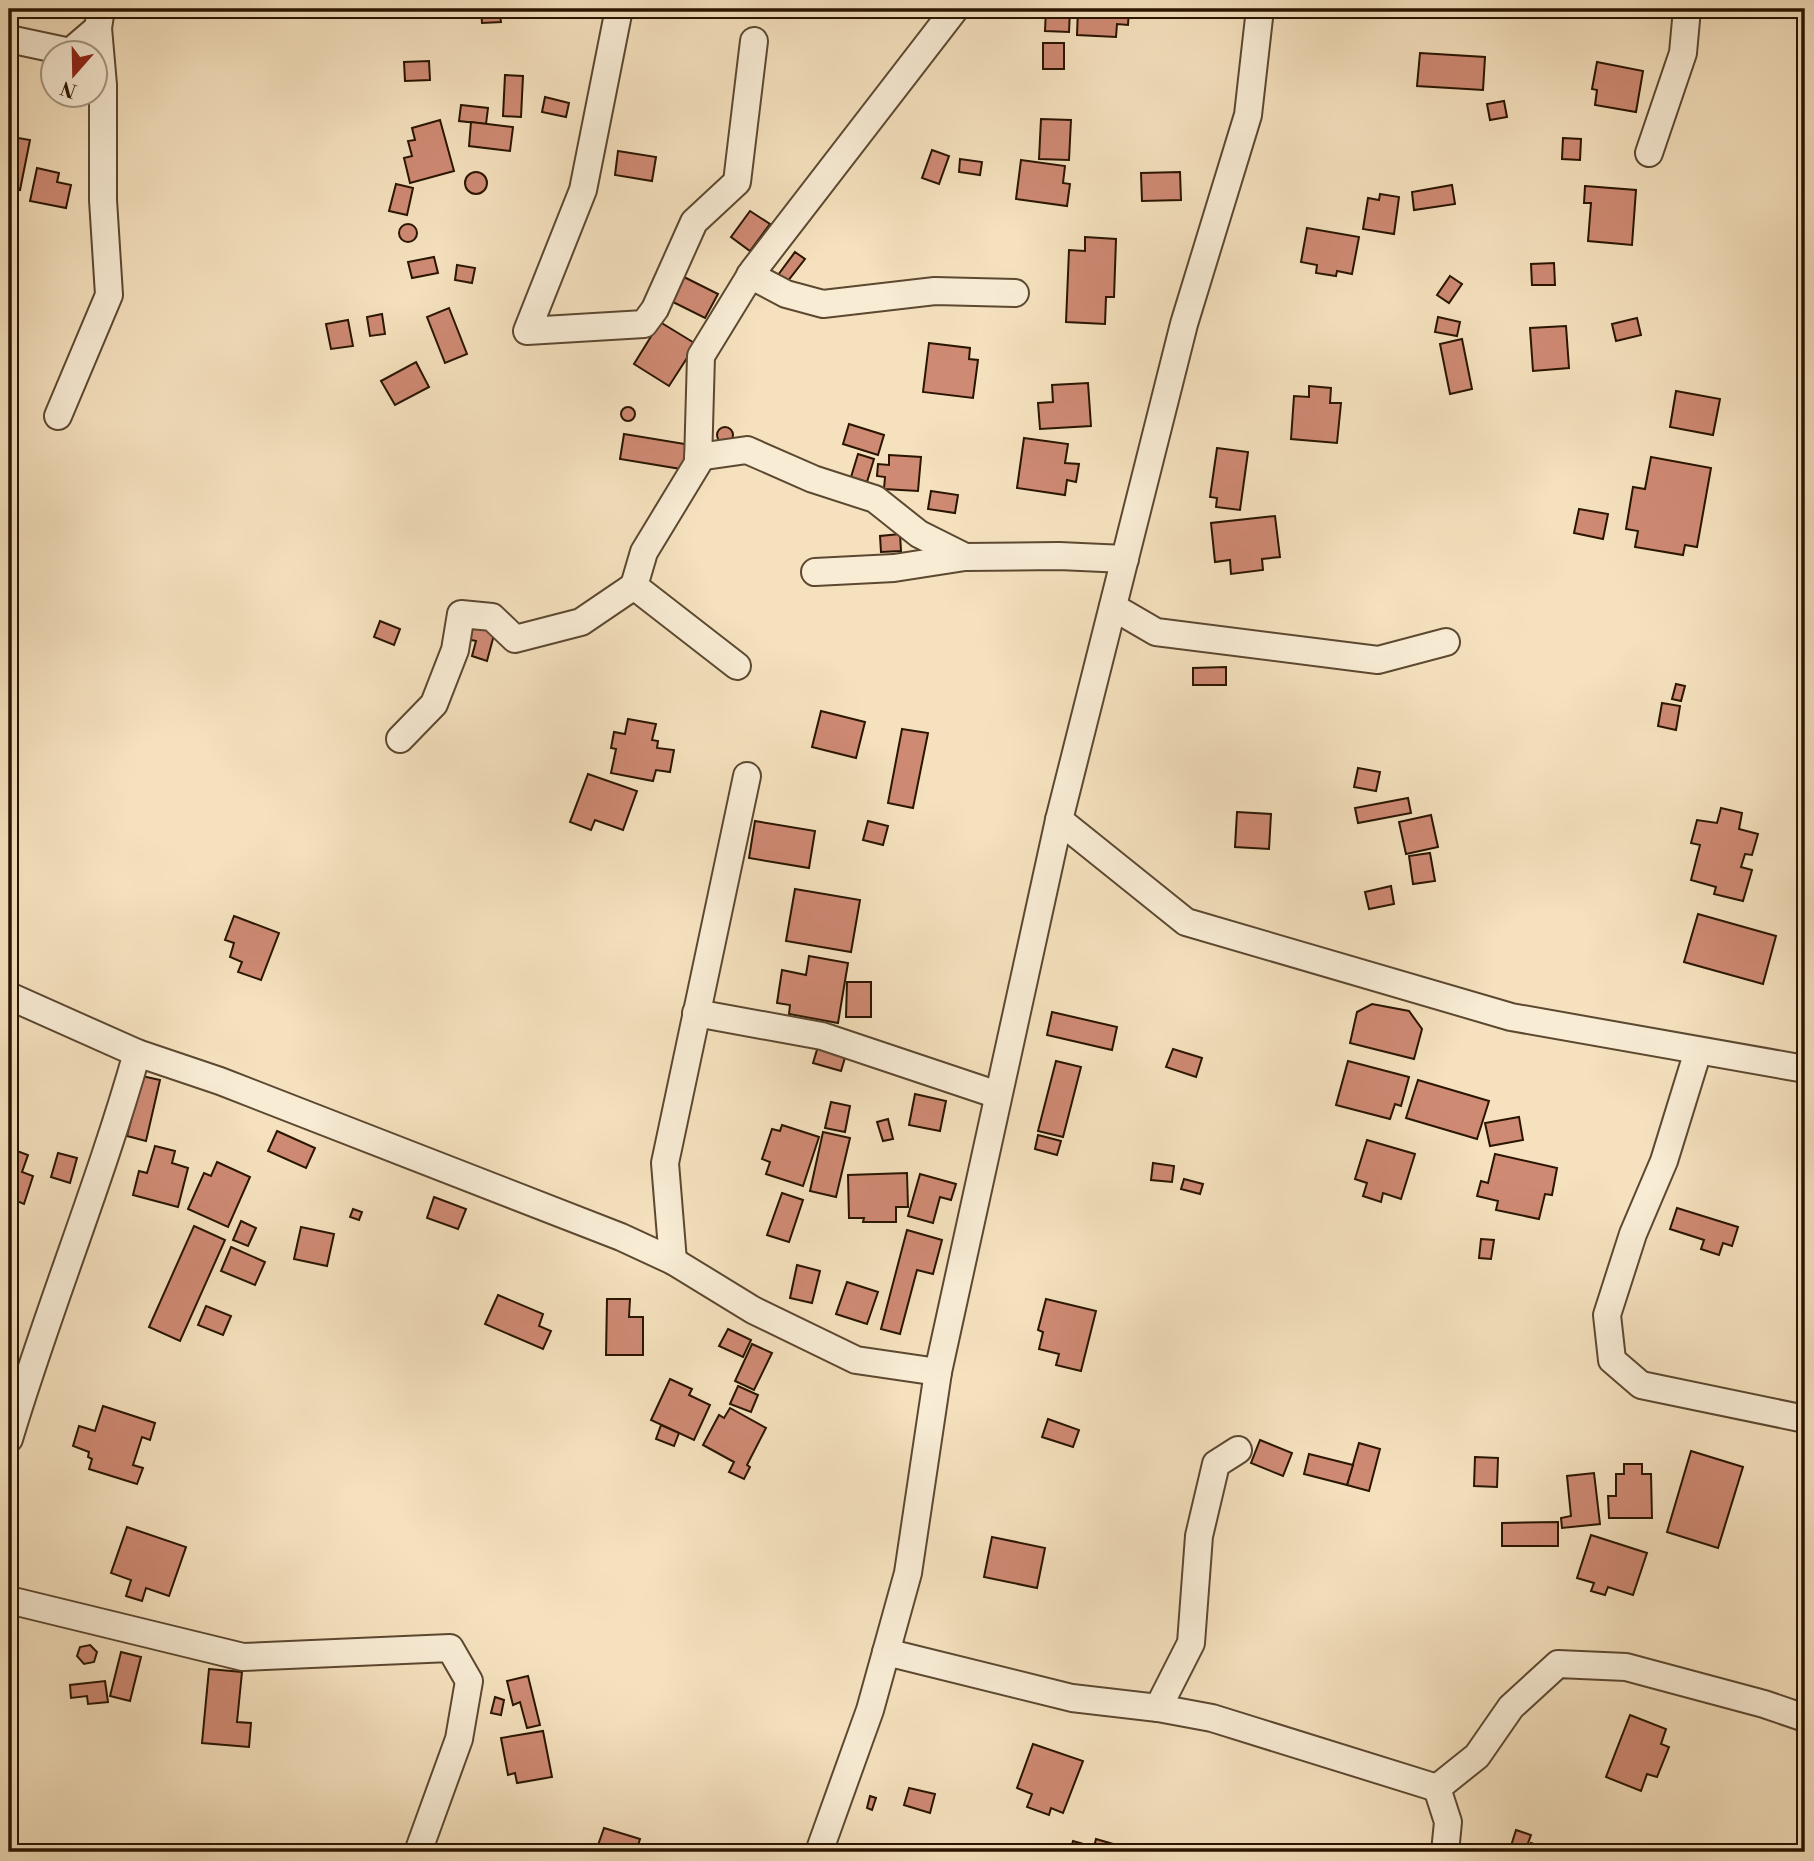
<svg xmlns="http://www.w3.org/2000/svg" width="1814" height="1861" font-family="'Libre Bodoni',serif">
<style>
.building{fill:#cf8a74;stroke:#291500;stroke-width:2}
.lines{fill:none;stroke-linecap:round;stroke-linejoin:round}
.minor-casing{stroke:#5c4830;stroke-width:30}
.minor{stroke:#f8ecd5;stroke-width:26}
</style>
<rect width="100%" height="100%" fill="#f5e1be"/>
<filter id="stains"><feTurbulence type="fractalNoise" baseFrequency=".00286" numOctaves="4"/><feColorMatrix values="0 0 0 0 .2 0 0 0 0 .09 0 0 0 0 .02 0 0 0 .5 -.17"/></filter>
<radialGradient id="worn" r=".72"><stop offset=".6" stop-color="#630" stop-opacity="0"/><stop offset="1" stop-color="#630" stop-opacity=".3"/></radialGradient>
<g class="building">
<path d="M 481,9 L 499,9 L 501,22 L 482,23 Z"/>
<path d="M 1046,9 L 1070,9 L 1069,32 L 1045,31 Z"/>
<path d="M 1078,9 L 1129,9 L 1128,25 L 1117,24 L 1116,37 L 1077,35 Z"/>
<rect x="1043" y="43" width="21" height="26"/>
<path d="M 1420,53 L 1485,57 L 1483,90 L 1417,86 Z"/>
<path d="M 429,61 L 430,80 L 405,81 L 404,62 Z"/>
<path d="M 1597,62 L 1643,71 L 1636,112 L 1595,105 L 1597,90 L 1592,89 Z"/>
<path d="M 505,75 L 523,76 L 521,117 L 503,116 Z"/>
<path d="M 545,97 L 569,103 L 566,117 L 542,112 Z"/>
<path d="M 1504,101 L 1507,117 L 1490,120 L 1487,104 Z"/>
<path d="M 461,105 L 488,108 L 486,124 L 459,121 Z"/>
<path d="M 1041,119 L 1071,120 L 1069,160 L 1039,159 Z"/>
<path d="M 440,120 L 454,171 L 410,183 L 404,158 L 412,156 L 408,141 L 415,140 L 412,128 Z"/>
<path d="M 9,122 L 15,123 L 12,137 L 30,140 L 20,190 L 9,188 Z"/>
<path d="M 471,122 L 513,127 L 510,151 L 469,146 Z"/>
<path d="M 1563,138 L 1581,139 L 1580,160 L 1562,159 Z"/>
<path d="M 932,150 L 949,156 L 939,184 L 922,178 Z"/>
<path d="M 618,151 L 656,157 L 652,181 L 615,175 Z"/>
<path d="M 960,159 L 982,162 L 980,175 L 959,172 Z"/>
<path d="M 1021,160 L 1065,166 L 1063,183 L 1070,184 L 1067,206 L 1016,199 Z"/>
<path d="M 37,168 L 59,173 L 57,182 L 71,185 L 66,208 L 30,201 Z"/>
<path d="M 1180,172 L 1181,200 L 1142,201 L 1141,173 Z"/>
<circle cx="476" cy="183" r="11"/>
<path d="M 396,184 L 413,188 L 407,215 L 389,211 Z"/>
<path d="M 1452,185 L 1455,204 L 1414,210 L 1412,192 Z"/>
<path d="M 1585,186 L 1636,190 L 1632,245 L 1588,241 L 1591,203 L 1584,203 Z"/>
<path d="M 1380,194 L 1399,197 L 1394,234 L 1363,229 L 1368,198 L 1379,200 Z"/>
<path d="M 750,211 L 770,224 L 750,251 L 731,237 Z"/>
<circle cx="408" cy="233" r="9"/>
<path d="M 1307,228 L 1359,237 L 1352,274 L 1337,271 L 1336,276 L 1316,273 L 1317,265 L 1301,262 Z"/>
<path d="M 1085,237 L 1116,239 L 1114,297 L 1106,297 L 1105,324 L 1066,322 L 1069,250 L 1085,251 Z"/>
<path d="M 795,252 L 805,259 L 787,282 L 778,275 Z"/>
<path d="M 434,257 L 438,273 L 412,278 L 408,262 Z"/>
<path d="M 1554,263 L 1555,285 L 1532,285 L 1531,264 Z"/>
<path d="M 457,265 L 475,268 L 472,283 L 455,280 Z"/>
<path d="M 1450,276 L 1462,284 L 1449,303 L 1437,295 Z"/>
<path d="M 684,277 L 718,294 L 705,318 L 671,301 Z"/>
<path d="M 449,308 L 467,354 L 445,363 L 427,317 Z"/>
<path d="M 382,314 L 385,334 L 370,336 L 367,317 Z"/>
<path d="M 1438,317 L 1460,322 L 1457,336 L 1435,332 Z"/>
<path d="M 1637,318 L 1641,335 L 1616,341 L 1612,324 Z"/>
<path d="M 348,320 L 353,346 L 331,349 L 326,324 Z"/>
<path d="M 660,322 L 696,344 L 669,386 L 634,364 Z"/>
<path d="M 1566,326 L 1569,368 L 1533,371 L 1530,328 Z"/>
<path d="M 1462,339 L 1472,389 L 1450,394 L 1440,344 Z"/>
<path d="M 929,343 L 970,348 L 969,359 L 978,360 L 973,398 L 923,392 Z"/>
<path d="M 416,362 L 429,387 L 395,405 L 381,381 Z"/>
<path d="M 1088,383 L 1091,426 L 1040,429 L 1038,403 L 1053,402 L 1052,385 Z"/>
<path d="M 1309,386 L 1331,388 L 1330,403 L 1341,403 L 1337,443 L 1291,439 L 1294,396 L 1309,397 Z"/>
<path d="M 1676,391 L 1720,399 L 1713,435 L 1670,427 Z"/>
<circle cx="628" cy="414" r="7"/>
<path d="M 849,424 L 884,435 L 878,455 L 843,444 Z"/>
<circle cx="725" cy="435" r="8"/>
<path d="M 624,434 L 691,445 L 687,470 L 620,459 Z"/>
<path d="M 1024,438 L 1068,444 L 1065,463 L 1079,464 L 1076,482 L 1067,480 L 1065,495 L 1017,488 Z"/>
<path d="M 1217,448 L 1248,452 L 1240,510 L 1216,507 L 1217,498 L 1210,497 Z"/>
<path d="M 858,454 L 874,459 L 867,482 L 851,477 Z"/>
<path d="M 889,455 L 921,457 L 918,491 L 884,489 L 885,477 L 877,476 L 878,464 L 889,465 Z"/>
<path d="M 1651,457 L 1711,468 L 1697,547 L 1685,545 L 1683,555 L 1635,547 L 1638,531 L 1626,529 L 1633,487 L 1645,489 Z"/>
<path d="M 931,491 L 958,495 L 955,513 L 928,509 Z"/>
<path d="M 1579,509 L 1608,514 L 1603,539 L 1574,533 Z"/>
<path d="M 1275,516 L 1280,557 L 1262,559 L 1263,570 L 1231,574 L 1230,560 L 1215,562 L 1211,523 Z"/>
<path d="M 900,534 L 901,551 L 881,552 L 880,536 Z"/>
<path d="M 380,621 L 400,629 L 394,645 L 374,637 Z"/>
<path d="M 471,625 L 495,631 L 487,661 L 472,656 L 476,641 L 467,639 Z"/>
<path d="M 1226,667 L 1226,685 L 1193,685 L 1193,668 Z"/>
<path d="M 1676,684 L 1685,686 L 1681,701 L 1672,699 Z"/>
<path d="M 1662,703 L 1680,706 L 1676,730 L 1658,726 Z"/>
<path d="M 821,711 L 865,722 L 856,758 L 812,747 Z"/>
<path d="M 628,719 L 656,724 L 652,740 L 658,741 L 657,748 L 674,750 L 670,772 L 656,770 L 653,781 L 611,773 L 616,749 L 611,748 L 614,732 L 625,734 Z"/>
<path d="M 902,729 L 928,733 L 913,808 L 888,803 Z"/>
<path d="M 1358,768 L 1380,772 L 1376,791 L 1354,787 Z"/>
<path d="M 588,774 L 637,791 L 623,830 L 595,820 L 591,830 L 570,822 Z"/>
<path d="M 1408,798 L 1411,813 L 1358,823 L 1355,808 Z"/>
<path d="M 1721,808 L 1742,813 L 1739,829 L 1758,834 L 1752,855 L 1745,854 L 1741,867 L 1752,870 L 1743,901 L 1714,894 L 1716,887 L 1691,880 L 1700,845 L 1691,843 L 1697,820 L 1717,823 Z"/>
<path d="M 1237,812 L 1271,814 L 1269,849 L 1235,847 Z"/>
<path d="M 1431,815 L 1438,847 L 1406,854 L 1399,822 Z"/>
<path d="M 755,821 L 815,831 L 809,868 L 749,858 Z"/>
<path d="M 868,821 L 888,826 L 883,845 L 863,840 Z"/>
<path d="M 1430,853 L 1435,881 L 1413,884 L 1409,856 Z"/>
<path d="M 1391,886 L 1394,904 L 1369,909 L 1365,892 Z"/>
<path d="M 795,889 L 860,900 L 851,952 L 786,941 Z"/>
<path d="M 1698,914 L 1776,936 L 1763,984 L 1684,962 Z"/>
<path d="M 234,916 L 279,933 L 261,980 L 238,972 L 242,962 L 230,957 L 234,943 L 225,940 Z"/>
<path d="M 809,956 L 848,963 L 838,1023 L 789,1014 L 790,1005 L 777,1003 L 782,970 L 806,975 Z"/>
<path d="M 847,982 L 871,982 L 871,1017 L 846,1017 Z"/>
<path d="M 1372,1004 L 1409,1011 L 1422,1029 L 1414,1059 L 1350,1043 L 1357,1012 Z"/>
<path d="M 1052,1012 L 1117,1027 L 1112,1050 L 1047,1035 Z"/>
<path d="M 819,1043 L 847,1051 L 841,1071 L 813,1063 Z"/>
<path d="M 1173,1049 L 1202,1058 L 1196,1077 L 1166,1067 Z"/>
<path d="M 1056,1061 L 1081,1067 L 1063,1137 L 1038,1131 Z"/>
<path d="M 1348,1061 L 1409,1077 L 1401,1106 L 1395,1104 L 1390,1119 L 1336,1105 Z"/>
<path d="M 142,1076 L 160,1080 L 146,1141 L 127,1136 Z"/>
<path d="M 1418,1080 L 1489,1101 L 1477,1139 L 1406,1118 Z"/>
<path d="M 915,1094 L 946,1101 L 940,1131 L 909,1125 Z"/>
<path d="M 831,1102 L 850,1106 L 845,1132 L 825,1128 Z"/>
<path d="M 1519,1117 L 1523,1140 L 1490,1146 L 1485,1123 Z"/>
<path d="M 888,1119 L 893,1139 L 883,1141 L 877,1122 Z"/>
<path d="M 782,1125 L 819,1137 L 803,1186 L 766,1174 L 770,1162 L 762,1159 L 772,1129 L 780,1131 Z"/>
<path d="M 277,1131 L 315,1148 L 306,1168 L 268,1151 Z"/>
<path d="M 823,1132 L 850,1138 L 836,1197 L 810,1191 Z"/>
<path d="M 1038,1135 L 1061,1141 L 1057,1155 L 1035,1149 Z"/>
<path d="M 1367,1140 L 1415,1154 L 1401,1199 L 1383,1193 L 1381,1202 L 1363,1196 L 1367,1183 L 1355,1179 Z"/>
<path d="M 155,1146 L 175,1151 L 172,1163 L 188,1168 L 178,1207 L 133,1195 L 139,1171 L 147,1173 Z"/>
<path d="M 9,1148 L 28,1155 L 22,1172 L 33,1176 L 24,1204 L 17,1201 L 9,1224 Z"/>
<path d="M 58,1153 L 77,1158 L 70,1183 L 51,1177 Z"/>
<path d="M 1495,1154 L 1557,1168 L 1552,1195 L 1545,1194 L 1539,1219 L 1496,1210 L 1498,1201 L 1477,1196 L 1481,1181 L 1488,1183 Z"/>
<path d="M 217,1162 L 250,1177 L 228,1227 L 188,1209 L 204,1173 L 211,1176 Z"/>
<path d="M 1153,1163 L 1174,1166 L 1172,1182 L 1151,1180 Z"/>
<path d="M 907,1173 L 908,1207 L 896,1207 L 896,1222 L 863,1222 L 864,1218 L 849,1218 L 848,1175 Z"/>
<path d="M 920,1174 L 956,1184 L 951,1200 L 940,1197 L 933,1223 L 908,1216 Z"/>
<path d="M 1184,1179 L 1203,1184 L 1200,1194 L 1181,1189 Z"/>
<path d="M 782,1193 L 803,1200 L 789,1242 L 767,1235 Z"/>
<path d="M 434,1197 L 466,1209 L 458,1229 L 427,1218 Z"/>
<path d="M 1677,1208 L 1738,1227 L 1732,1246 L 1723,1243 L 1719,1255 L 1701,1249 L 1704,1240 L 1670,1229 Z"/>
<path d="M 353,1209 L 362,1212 L 359,1220 L 350,1217 Z"/>
<path d="M 241,1221 L 256,1228 L 248,1246 L 233,1240 Z"/>
<path d="M 194,1226 L 225,1240 L 180,1341 L 149,1327 Z"/>
<path d="M 301,1227 L 334,1234 L 327,1266 L 294,1259 Z"/>
<path d="M 907,1230 L 942,1240 L 933,1274 L 917,1270 L 900,1334 L 881,1329 Z"/>
<path d="M 1481,1239 L 1494,1240 L 1491,1259 L 1479,1258 Z"/>
<path d="M 231,1247 L 265,1262 L 255,1285 L 221,1271 Z"/>
<path d="M 797,1265 L 820,1271 L 812,1303 L 790,1298 Z"/>
<path d="M 847,1282 L 878,1292 L 867,1324 L 836,1314 Z"/>
<path d="M 498,1295 L 543,1314 L 539,1326 L 551,1331 L 543,1349 L 485,1324 Z"/>
<path d="M 607,1299 L 630,1299 L 629,1317 L 643,1317 L 643,1355 L 606,1355 Z"/>
<path d="M 1046,1299 L 1096,1311 L 1081,1371 L 1056,1365 L 1059,1354 L 1039,1349 L 1043,1332 L 1038,1330 Z"/>
<path d="M 206,1306 L 231,1316 L 223,1335 L 198,1325 Z"/>
<path d="M 728,1329 L 751,1340 L 743,1357 L 719,1346 Z"/>
<path d="M 752,1344 L 772,1353 L 754,1390 L 735,1381 Z"/>
<path d="M 670,1379 L 692,1389 L 689,1395 L 710,1405 L 694,1440 L 651,1420 Z"/>
<path d="M 738,1386 L 758,1395 L 751,1412 L 730,1404 Z"/>
<path d="M 103,1406 L 155,1423 L 150,1440 L 142,1437 L 133,1465 L 143,1468 L 137,1484 L 89,1469 L 92,1459 L 88,1457 L 89,1452 L 73,1446 L 79,1426 L 95,1431 Z"/>
<path d="M 730,1408 L 766,1428 L 747,1465 L 750,1467 L 744,1479 L 729,1472 L 734,1462 L 703,1445 L 719,1415 L 724,1418 Z"/>
<path d="M 1048,1419 L 1079,1430 L 1073,1447 L 1042,1437 Z"/>
<path d="M 661,1425 L 679,1433 L 674,1446 L 656,1439 Z"/>
<path d="M 1260,1440 L 1292,1453 L 1283,1476 L 1251,1463 Z"/>
<path d="M 1359,1443 L 1380,1449 L 1369,1491 L 1347,1485 Z"/>
<path d="M 1691,1451 L 1743,1467 L 1718,1548 L 1667,1532 Z"/>
<path d="M 1309,1454 L 1353,1465 L 1347,1485 L 1304,1474 Z"/>
<path d="M 1475,1457 L 1498,1458 L 1497,1487 L 1474,1486 Z"/>
<path d="M 1624,1464 L 1642,1464 L 1642,1474 L 1651,1474 L 1652,1518 L 1609,1518 L 1608,1496 L 1616,1496 L 1616,1474 L 1624,1474 Z"/>
<path d="M 1594,1473 L 1600,1524 L 1562,1528 L 1561,1518 L 1571,1516 L 1567,1476 Z"/>
<path d="M 1558,1522 L 1558,1546 L 1502,1546 L 1502,1523 Z"/>
<path d="M 127,1527 L 186,1547 L 169,1596 L 146,1588 L 142,1601 L 126,1596 L 131,1580 L 111,1573 Z"/>
<path d="M 1591,1535 L 1647,1553 L 1633,1595 L 1608,1587 L 1605,1595 L 1591,1591 L 1594,1583 L 1577,1578 Z"/>
<path d="M 992,1537 L 1045,1548 L 1037,1588 L 984,1577 Z"/>
<path d="M 90,1645 L 97,1652 L 94,1662 L 84,1664 L 77,1656 L 80,1647 Z"/>
<path d="M 121,1652 L 141,1657 L 130,1701 L 110,1696 Z"/>
<path d="M 209,1669 L 242,1672 L 237,1722 L 251,1723 L 249,1747 L 202,1743 Z"/>
<path d="M 528,1676 L 540,1725 L 527,1728 L 520,1702 L 513,1705 L 507,1681 Z"/>
<path d="M 105,1681 L 108,1702 L 88,1704 L 87,1696 L 71,1698 L 70,1685 Z"/>
<path d="M 495,1697 L 504,1700 L 501,1715 L 491,1713 Z"/>
<path d="M 1630,1715 L 1666,1729 L 1661,1744 L 1669,1747 L 1657,1777 L 1647,1774 L 1641,1791 L 1606,1777 Z"/>
<path d="M 543,1731 L 552,1777 L 517,1783 L 515,1773 L 508,1775 L 501,1738 Z"/>
<path d="M 1033,1744 L 1083,1761 L 1063,1813 L 1051,1808 L 1049,1815 L 1027,1807 L 1032,1794 L 1017,1788 Z"/>
<path d="M 909,1788 L 935,1794 L 930,1813 L 904,1805 Z"/>
<path d="M 870,1796 L 876,1798 L 872,1810 L 867,1808 Z"/>
<path d="M 604,1828 L 640,1839 L 636,1852 L 609,1852 L 597,1848 Z"/>
<path d="M 1516,1830 L 1531,1835 L 1525,1851 L 1511,1846 Z"/>
<path d="M 1096,1839 L 1120,1846 L 1118,1852 L 1070,1852 L 1073,1841 L 1094,1847 Z"/>
<path d="M 1531,1843 L 1542,1847 L 1543,1844 L 1566,1852 L 1528,1852 Z"/>
</g>
<g class="lines">
<defs>
<g id="minor">
<path d="M 619,9 L 583,190 L 527,331 L 644,324 L 655,309 L 694,222 L 737,182 L 754,41"/>
<path d="M 9,39 L 70,52 L 98,28 L 101,9"/>
<path d="M 1649,153 L 1683,53 L 1687,9"/>
<path d="M 750,275 L 786,294 L 823,304 L 935,291 L 1015,293"/>
<path d="M 58,416 L 109,295 L 103,200 L 103,85 L 98,28"/>
<path d="M 698,457 L 747,450 L 813,479 L 875,499 L 919,534 L 965,557"/>
<path d="M 815,572 L 894,568 L 965,557 L 1059,556 L 1125,559"/>
<path d="M 1113,607 L 1156,632 L 1378,660 L 1446,642"/>
<path d="M 737,666 L 634,586 L 644,552 L 698,463 L 701,356 L 753,271 L 955,9"/>
<path d="M 400,739 L 434,704 L 455,650 L 461,614 L 492,617 L 515,639 L 581,622 L 634,586"/>
<path d="M 1059,820 L 1186,922 L 1511,1017 L 1805,1069"/>
<path d="M 9,996 L 137,1053 L 220,1081 L 621,1237 L 673,1261 L 753,1310 L 856,1360 L 938,1372"/>
<path d="M 696,1013 L 822,1036 L 998,1095"/>
<path d="M 1698,1051 L 1664,1161 L 1633,1234 L 1607,1315 L 1612,1360 L 1641,1385 L 1805,1419"/>
<path d="M 673,1261 L 665,1163 L 747,776"/>
<path d="M 9,1439 C 48,1309 100,1184 137,1053"/>
<path d="M 9,1600 L 243,1657 L 450,1648 L 469,1681 L 459,1739 L 418,1852"/>
<path d="M 886,1652 L 1072,1698 L 1158,1708 L 1212,1718 L 1437,1788"/>
<path d="M 1158,1708 L 1191,1643 L 1199,1536 L 1216,1464 L 1238,1450"/>
<path d="M 819,1852 L 870,1710 L 908,1573 L 938,1372 L 1059,820 L 1184,324 L 1248,115 L 1260,9"/>
<path d="M 1445,1852 L 1448,1822 L 1437,1788 L 1477,1756 L 1511,1707 L 1558,1664 L 1626,1667 L 1764,1704 L 1805,1718"/>
</g>
</defs>
<use href="#minor" class="minor-casing"/>
<use href="#minor" class="minor"/>
</g>
<rect width="1814" height="1861" fill="none" stroke="#f5e1be" stroke-width="35"/>
<rect x="10" y="10" width="1793" height="1840" fill="none" stroke="#291500" stroke-width="3.5"/>
<rect x="18" y="18" width="1779" height="1826" fill="none" stroke="#291500" stroke-width="2"/>
<g transform="translate(74 74) rotate(200)"><circle r="33" fill="#f8ecd5" stroke="#a59680" stroke-width="2"/>
<path d="M0-5L12 26L0 18L-12 26Z" fill="#8f2418"/>
<text y="-10" font-size="19" font-weight="bold" text-anchor="middle" fill="#291500">N</text>
</g>
<rect width="100%" height="100%" filter="url(#stains)"/>
<rect width="100%" height="100%" fill="url(#worn)"/>
</svg>
